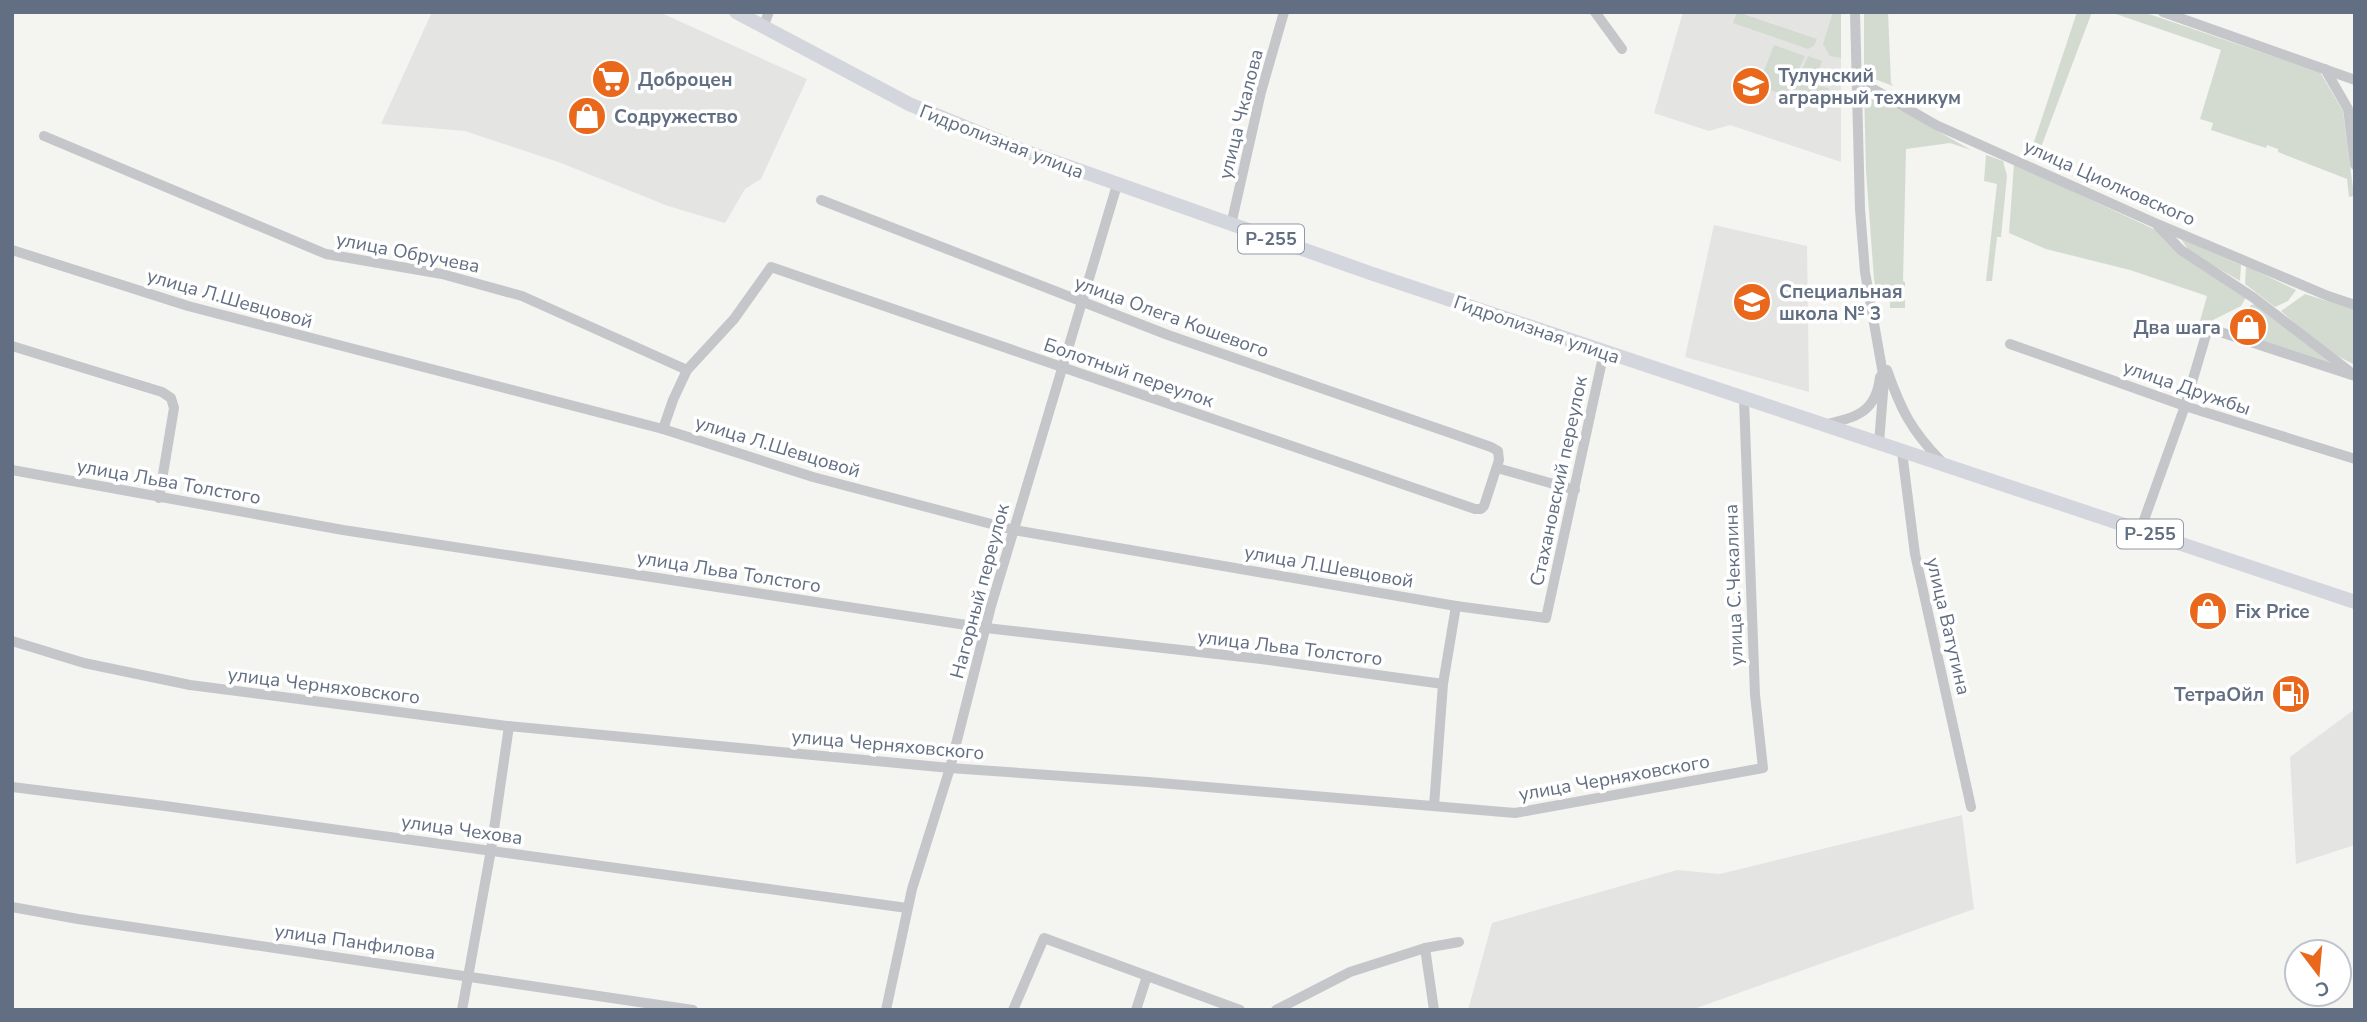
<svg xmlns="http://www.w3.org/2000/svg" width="2367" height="1022" font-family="'Nunito Sans',sans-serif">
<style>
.built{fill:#e4e5e3}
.green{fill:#d3dbd1}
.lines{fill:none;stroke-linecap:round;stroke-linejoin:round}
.minor{stroke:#c4c6ca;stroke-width:10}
.highway{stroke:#d3d6dc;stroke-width:14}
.labels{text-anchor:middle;stroke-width:7;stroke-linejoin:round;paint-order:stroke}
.shield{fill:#fff;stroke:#919aa8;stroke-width:2}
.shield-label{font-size:18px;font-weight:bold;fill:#626f82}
.poi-label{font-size:19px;font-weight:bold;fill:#626f82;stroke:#fff;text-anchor:start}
.street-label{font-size:19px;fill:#626f82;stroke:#fff}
</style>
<rect width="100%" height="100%" fill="#f4f4f0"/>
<g class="built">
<path d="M 432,12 L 659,12 L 807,79 L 761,179 L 745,189 L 725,223 L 668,206 L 561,163 L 465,131 L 381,124 Z"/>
<path d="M 1683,12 L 1841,12 L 1841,162 L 1730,125 L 1709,131 L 1654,113 Z"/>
<path d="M 1714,225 L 1807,246 L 1809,392 L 1685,357 Z"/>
<path d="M 2355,709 L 2355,845 L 2296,864 L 2290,757 Z"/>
<path d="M 1962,815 L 1974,909 L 1691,1010 L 1468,1010 L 1492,923 L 1677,870 L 1720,874 Z"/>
</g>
<g class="green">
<path d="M 1737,12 L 1817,39 L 1814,46 L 1808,49 L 1733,23 Z"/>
<path d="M 1833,12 L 1841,12 L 1841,58 L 1830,56 L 1823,44 Z"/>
<path d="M 1864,12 L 1888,12 L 1891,83 L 1893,86 L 1864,75 Z"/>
<path d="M 2077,12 L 2092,12 L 2038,155 L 2031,151 Z"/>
<path d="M 2110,12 L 2143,12 L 2320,72 L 2343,111 L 2354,196 L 2349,197 L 2347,179 L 2278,152 L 2278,149 L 2267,145 L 2266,148 L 2211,130 L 2213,123 L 2200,119 L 2221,50 Z"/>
<path d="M 1774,45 L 1805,56 L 1787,96 L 1758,86 Z"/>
<path d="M 1808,56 L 1822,61 L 1815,85 L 1829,88 L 1827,105 L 1823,106 L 1790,97 Z"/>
<path d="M 1864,89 L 1971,150 L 1950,143 L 1906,149 L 1903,281 L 1905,282 L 1905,308 L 1890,308 L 1890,301 L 1877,294 L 1874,279 L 1866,171 Z"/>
<path d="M 1986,155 L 2003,161 L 2007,176 L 2001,237 L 1997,237 L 1992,281 L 1986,281 L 1997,184 L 1984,181 Z"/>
<path d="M 2014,164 L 2160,232 L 2246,297 L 2241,306 L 2207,323 L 2200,321 L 2207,296 L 2130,270 L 2046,249 L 2009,233 Z"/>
<path d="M 2181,239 L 2241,265 L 2240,281 L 2190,252 Z"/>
<path d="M 2246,266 L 2296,290 L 2288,301 L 2275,307 L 2245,284 Z"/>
<path d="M 2305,294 L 2355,310 L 2355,365 L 2324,349 L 2281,311 Z"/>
<path d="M 2256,304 L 2330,363 L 2249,339 L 2251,334 L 2257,336 L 2260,325 L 2244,318 L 2251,305 Z"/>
</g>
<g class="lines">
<g class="minor">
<path d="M 1595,12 L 1622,49"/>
<path d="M 1855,12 L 1860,209 L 1865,272 L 1884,380 L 1879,443"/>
<path d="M 2163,12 L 2355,80"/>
<path d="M 763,27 L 769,12"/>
<path d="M 2325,69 L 2348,109 L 2355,165"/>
<path d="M 1856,79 L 1936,125 L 2155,223 L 2328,296 L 2355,305"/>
<path d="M 44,136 L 326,254 L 442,274 L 522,296 L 687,370"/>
<path d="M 1231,225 L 1261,92 L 1284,12"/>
<path d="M 2158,226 L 2181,250 L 2254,298 L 2349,371"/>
<path d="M 12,250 L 188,306 L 663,429 L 813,477 L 1014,530 L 1456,606 L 1546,618 L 1604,352"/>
<path d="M 2010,344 L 2185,406 L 2355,459"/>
<path d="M 12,346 L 162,392 L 171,398 L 174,408 L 159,498"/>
<path d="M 1887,370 C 1901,410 1911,430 1941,461"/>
<path d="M 1827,424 C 1857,417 1876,412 1880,377"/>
<path d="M 663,429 L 673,400 L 687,370 L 734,319 L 771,267 L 1475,509 L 1481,509 L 1484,506 L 1499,460 L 1498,451 L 1491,447 L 1168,335 L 821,200"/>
<path d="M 1902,452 L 1915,554 L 1971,807"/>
<path d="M 1497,468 L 1575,490"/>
<path d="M 12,470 L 343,530 L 986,628 L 1261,659 L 1443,684"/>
<path d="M 2140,531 L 2185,406 L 2208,328 L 2355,376"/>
<path d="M 12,641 L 84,663 L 190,685 L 507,726 L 950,768 L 1148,782 L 1515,813 L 1763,768 L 1755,695 L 1744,399"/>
<path d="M 12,787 L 165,806 L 907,908"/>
<path d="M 1434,806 L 1443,684 L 1456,606"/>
<path d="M 12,907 L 78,919 L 693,1010"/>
<path d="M 1425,948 L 1434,1010"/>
<path d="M 462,1010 L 491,850 L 509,726"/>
<path d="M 886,1010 L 912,889 L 950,768 L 991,606 L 1117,185"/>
<path d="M 1013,1010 L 1044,938 L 1240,1010"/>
<path d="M 1136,1010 L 1147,976"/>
<path d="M 1276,1010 L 1350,972 L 1425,948 L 1459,942"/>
</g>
<path class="highway" d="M 736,12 L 909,104 L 1019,149 L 1370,273 L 2355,602"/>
</g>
<defs>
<symbol id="supermarket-disc" viewBox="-11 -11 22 22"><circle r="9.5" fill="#e9681b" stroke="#fff"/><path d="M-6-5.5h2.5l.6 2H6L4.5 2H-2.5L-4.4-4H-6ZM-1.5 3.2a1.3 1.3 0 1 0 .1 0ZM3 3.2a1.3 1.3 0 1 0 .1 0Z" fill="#fff"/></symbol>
<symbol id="university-disc" viewBox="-11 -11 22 22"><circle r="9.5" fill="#e9681b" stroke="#fff"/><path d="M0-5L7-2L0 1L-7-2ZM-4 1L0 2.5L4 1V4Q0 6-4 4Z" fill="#fff"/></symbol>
<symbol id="shop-disc" viewBox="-11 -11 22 22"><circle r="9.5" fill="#e9681b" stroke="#fff"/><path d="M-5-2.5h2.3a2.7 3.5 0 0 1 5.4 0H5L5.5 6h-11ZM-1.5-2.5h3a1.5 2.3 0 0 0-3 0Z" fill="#fff"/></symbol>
<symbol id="school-disc" viewBox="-11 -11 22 22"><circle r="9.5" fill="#e9681b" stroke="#fff"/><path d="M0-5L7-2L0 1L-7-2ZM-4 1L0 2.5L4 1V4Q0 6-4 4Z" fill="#fff"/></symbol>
<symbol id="fuel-disc" viewBox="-11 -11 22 22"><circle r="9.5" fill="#e9681b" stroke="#fff"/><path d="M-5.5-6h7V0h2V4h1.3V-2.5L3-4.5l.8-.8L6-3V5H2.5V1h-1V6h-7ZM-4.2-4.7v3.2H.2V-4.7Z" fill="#fff"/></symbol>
</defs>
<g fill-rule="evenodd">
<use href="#supermarket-disc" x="589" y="57" width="44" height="44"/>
<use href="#university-disc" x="1729" y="64" width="44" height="44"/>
<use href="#shop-disc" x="565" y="94" width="44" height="44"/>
<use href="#school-disc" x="1730" y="280" width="44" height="44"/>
<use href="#shop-disc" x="2226" y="305" width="44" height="44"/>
<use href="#shop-disc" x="2186" y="589" width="44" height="44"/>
<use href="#fuel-disc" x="2269" y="672" width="44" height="44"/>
</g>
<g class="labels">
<g class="shield">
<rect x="1238" y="224.5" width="66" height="29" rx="5"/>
<rect x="2117" y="519.5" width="66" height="29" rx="5"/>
</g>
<g class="shield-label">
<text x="1271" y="245">Р-255</text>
<text x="2150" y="540">Р-255</text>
</g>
<g class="poi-label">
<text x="1778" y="82">Тулунский<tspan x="1778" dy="22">аграрный техникум</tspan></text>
<text x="638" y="86">Доброцен</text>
<text x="614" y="123">Содружество</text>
<text x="1779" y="298">Специальная<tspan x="1779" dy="22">школа № 3</tspan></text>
<text x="2221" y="334" text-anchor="end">Два шага</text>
<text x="2235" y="618">Fix Price</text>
<text x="2264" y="701" text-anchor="end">ТетраОйл</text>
</g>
<g class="street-label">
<text transform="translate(1240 114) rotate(-76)" y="7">улица Чкалова</text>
<text transform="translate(1002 141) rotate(21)" y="7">Гидролизная улица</text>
<text transform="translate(2110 182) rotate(24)" y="7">улица Циолковского</text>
<text transform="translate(408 252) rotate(11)" y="7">улица Обручева</text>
<text transform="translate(230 298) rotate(16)" y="7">улица Л.Шевцовой</text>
<text transform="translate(1172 316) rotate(20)" y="7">улица Олега Кошевого</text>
<text transform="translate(1537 329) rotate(19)" y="7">Гидролизная улица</text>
<text transform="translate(1129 372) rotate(19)" y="7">Болотный переулок</text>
<text transform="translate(2187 387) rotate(19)" y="7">улица Дружбы</text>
<text transform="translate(778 446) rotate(17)" y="7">улица Л.Шевцовой</text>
<text transform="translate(169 481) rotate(10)" y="7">улица Льва Толстого</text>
<text transform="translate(1558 481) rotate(-78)" y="7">Стахановский переулок</text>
<text transform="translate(1329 566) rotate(10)" y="7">улица Л.Шевцовой</text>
<text transform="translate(729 571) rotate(9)" y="7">улица Льва Толстого</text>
<text transform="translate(1733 585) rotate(-92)" y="7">улица С.Чекалина</text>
<text transform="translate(979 591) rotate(-75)" y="7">Нагорный переулок</text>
<text transform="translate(1949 626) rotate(77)" y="7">улица Ватутина</text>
<text transform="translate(1290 647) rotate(7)" y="7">улица Льва Толстого</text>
<text transform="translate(324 685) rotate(7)" y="7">улица Черняховского</text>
<text transform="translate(888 744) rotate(5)" y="7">улица Черняховского</text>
<text transform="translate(1614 777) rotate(-10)" y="7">улица Черняховского</text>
<text transform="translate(462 829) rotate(8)" y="7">улица Чехова</text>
<text transform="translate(355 941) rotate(8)" y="7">улица Панфилова</text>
</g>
</g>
<rect width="2367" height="1022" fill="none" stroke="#626f82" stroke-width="28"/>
<g transform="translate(2318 973) rotate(164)"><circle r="33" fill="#ffffff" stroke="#c0c5cd" stroke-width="2"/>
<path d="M0-5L12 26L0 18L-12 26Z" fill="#e9681b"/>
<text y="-10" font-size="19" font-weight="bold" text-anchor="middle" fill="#626f82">С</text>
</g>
</svg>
